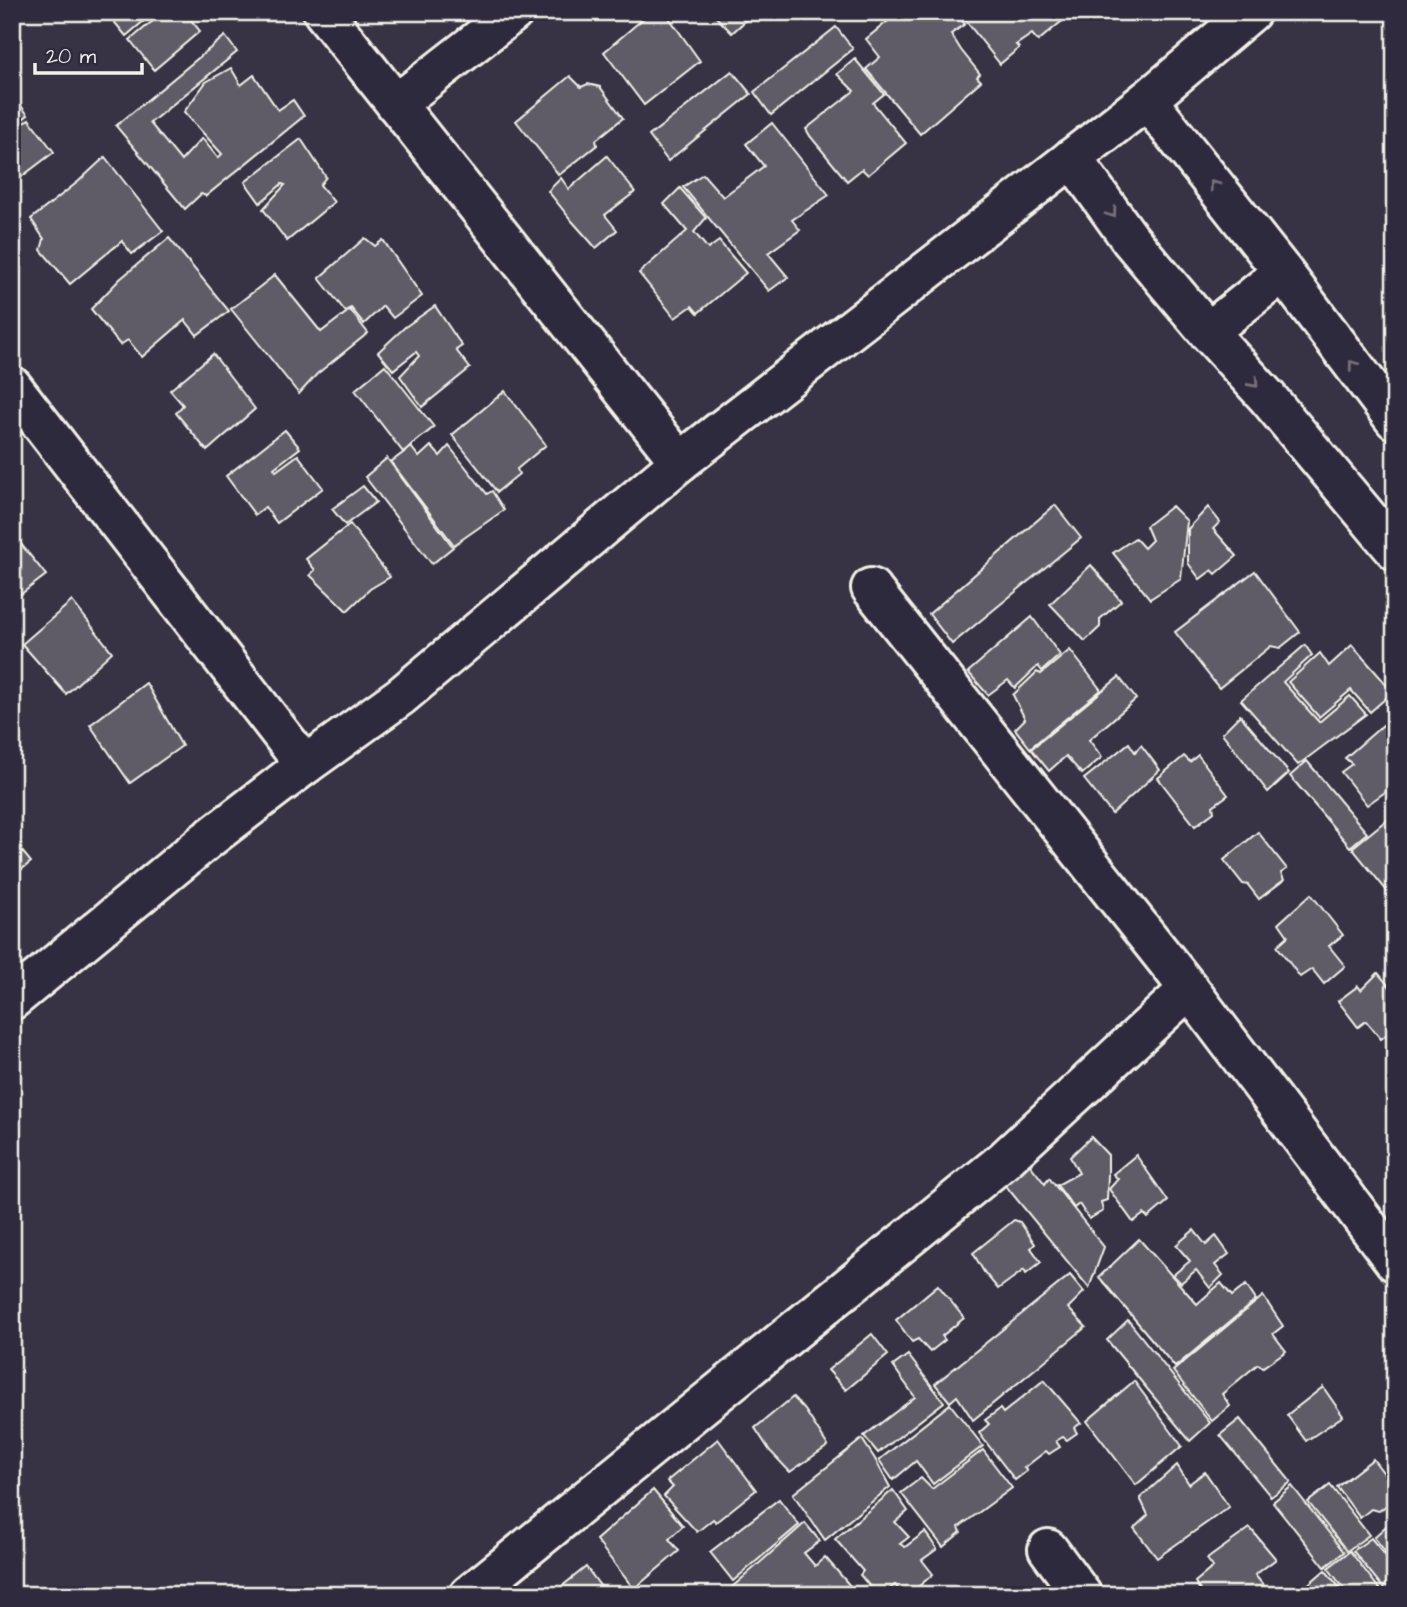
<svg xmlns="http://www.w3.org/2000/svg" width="1407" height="1607" font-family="'Architects Daughter',sans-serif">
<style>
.building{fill:#5f5c67;stroke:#f4f1e8;stroke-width:2}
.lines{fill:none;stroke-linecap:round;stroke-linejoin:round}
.minor-casing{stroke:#f4f1e8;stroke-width:44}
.minor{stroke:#2f2a3d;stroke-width:38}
.oneway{stroke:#747079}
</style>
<rect width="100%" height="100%" fill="#373244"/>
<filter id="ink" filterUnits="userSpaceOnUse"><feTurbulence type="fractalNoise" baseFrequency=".0143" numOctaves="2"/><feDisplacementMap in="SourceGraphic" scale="14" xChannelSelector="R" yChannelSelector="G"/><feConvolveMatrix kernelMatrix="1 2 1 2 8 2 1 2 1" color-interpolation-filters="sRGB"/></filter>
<g filter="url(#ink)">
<g class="building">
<path d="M 119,12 L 191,12 L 187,15 L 200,31 L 154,70 L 130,40 L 154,20 L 151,15 L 126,36 L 111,18 Z"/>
<path d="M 639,12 L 665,12 L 700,61 L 644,105 L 604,52 L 644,18 Z"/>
<path d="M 711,12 L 755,12 L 732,33 Z"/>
<path d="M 899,12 L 955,12 L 965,24 L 951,34 L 961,50 L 980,74 L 977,77 L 981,81 L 920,134 L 866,69 L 880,57 L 866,39 Z"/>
<path d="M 959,12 L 1073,12 L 1038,41 L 1032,34 L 1016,45 L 1019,48 L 1000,64 Z"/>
<path d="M 836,27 L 853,49 L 771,115 L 754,92 Z"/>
<path d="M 225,36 L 237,52 L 150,123 L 181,161 L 202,138 L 218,158 L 222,154 L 184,112 L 206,82 L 231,68 L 241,85 L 254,75 L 278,110 L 293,100 L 304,116 L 206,196 L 201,194 L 185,209 L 116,126 Z"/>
<path d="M 855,59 L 884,94 L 873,103 L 906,143 L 868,175 L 862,169 L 847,181 L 810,136 L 806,129 L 854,91 L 837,74 Z"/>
<path d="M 732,71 L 751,94 L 668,161 L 649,136 Z"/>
<path d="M 570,76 L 581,87 L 588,84 L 600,87 L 623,118 L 596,140 L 597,145 L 559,175 L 516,121 Z"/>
<path d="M 12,94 L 28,115 L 12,127 Z"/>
<path d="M 29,119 L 54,152 L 12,184 L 12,132 Z"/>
<path d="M 772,123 L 829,195 L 792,220 L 800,230 L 768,253 L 788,277 L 769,291 L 683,187 L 703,174 L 723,197 L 764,166 L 746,144 Z"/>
<path d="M 301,139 L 326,177 L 320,185 L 334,202 L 287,241 L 263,209 L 285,185 L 282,184 L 260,203 L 245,182 Z"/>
<path d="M 607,156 L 635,192 L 605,215 L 617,230 L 596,248 L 572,221 L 548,191 L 561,178 L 569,189 Z"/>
<path d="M 105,157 L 163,231 L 132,254 L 122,241 L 70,284 L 41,250 L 44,239 L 31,219 L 79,181 Z"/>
<path d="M 680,188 L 706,218 L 694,232 L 708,249 L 719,241 L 746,273 L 698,313 L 692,306 L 675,318 L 639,273 L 687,231 L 664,204 Z"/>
<path d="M 169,238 L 229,311 L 197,335 L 185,320 L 142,357 L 128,340 L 120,345 L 91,309 L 120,279 Z"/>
<path d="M 365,238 L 375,246 L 383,240 L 422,296 L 393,318 L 383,306 L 364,324 L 351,308 L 345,311 L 319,278 Z"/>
<path d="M 275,275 L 321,332 L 350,310 L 368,333 L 317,374 L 299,394 L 231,309 Z"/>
<path d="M 435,306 L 462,346 L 456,350 L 470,368 L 422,407 L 400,376 L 419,356 L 416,352 L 393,370 L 378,352 L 405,327 Z"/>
<path d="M 213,354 L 255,409 L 207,451 L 176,413 L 183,405 L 170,390 Z"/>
<path d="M 385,365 L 434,427 L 403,452 L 355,390 Z"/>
<path d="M 505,391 L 546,445 L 517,469 L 519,474 L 497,492 L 452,435 Z"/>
<path d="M 285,430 L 300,448 L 274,468 L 276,471 L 298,455 L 323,488 L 277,523 L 265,507 L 255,515 L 226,476 Z"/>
<path d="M 431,446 L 440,456 L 449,446 L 487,494 L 492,491 L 504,510 L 454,545 L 391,462 L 411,447 L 419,457 Z"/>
<path d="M 387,458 L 453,547 L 432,564 L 365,477 Z"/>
<path d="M 363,486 L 376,502 L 345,525 L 332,509 Z"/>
<path d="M 1055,505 L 1081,538 L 952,644 L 929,614 Z"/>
<path d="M 1172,506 L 1187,521 L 1181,579 L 1150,599 L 1113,553 L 1135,538 L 1144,548 L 1152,540 L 1146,526 Z"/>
<path d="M 1208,507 L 1220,522 L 1213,529 L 1237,556 L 1216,574 L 1212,570 L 1200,579 L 1188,563 L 1188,529 Z"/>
<path d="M 350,524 L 390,577 L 370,589 L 347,611 L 310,575 L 315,570 L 306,559 Z"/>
<path d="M 12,533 L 46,575 L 12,601 Z"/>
<path d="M 1091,565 L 1121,601 L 1100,619 L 1100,627 L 1085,641 L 1050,604 Z"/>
<path d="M 1255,571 L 1300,632 L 1280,648 L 1271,646 L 1219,688 L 1175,632 Z"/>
<path d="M 72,601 L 112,652 L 66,694 L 22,644 Z"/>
<path d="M 1032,617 L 1060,655 L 1042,671 L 1038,666 L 1015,688 L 1008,680 L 988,695 L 968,672 Z"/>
<path d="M 1305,645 L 1312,655 L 1283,682 L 1319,722 L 1350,696 L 1366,714 L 1298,765 L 1241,700 Z"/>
<path d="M 1352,645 L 1393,692 L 1370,712 L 1351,690 L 1319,717 L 1288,682 L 1320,653 L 1329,666 Z"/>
<path d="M 1070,650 L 1101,690 L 1030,748 L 1015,729 L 1025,719 L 1013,695 L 1037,672 L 1041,674 Z"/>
<path d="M 1119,677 L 1136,699 L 1089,740 L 1102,757 L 1082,774 L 1066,756 L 1049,771 L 1031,749 Z"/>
<path d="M 146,683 L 182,746 L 130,783 L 90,725 Z"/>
<path d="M 1240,715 L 1289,773 L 1268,792 L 1222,733 Z"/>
<path d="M 1383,725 L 1395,732 L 1395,792 L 1388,790 L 1367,805 L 1341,772 L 1352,764 L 1345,758 Z"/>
<path d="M 1129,743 L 1135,752 L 1141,745 L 1160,770 L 1112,814 L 1084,779 Z"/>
<path d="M 1198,755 L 1228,795 L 1213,806 L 1214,812 L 1195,826 L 1158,778 L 1184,756 L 1190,762 Z"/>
<path d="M 1307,761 L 1367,833 L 1350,847 L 1290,776 Z"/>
<path d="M 1395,813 L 1395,901 L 1352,848 Z"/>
<path d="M 1258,832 L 1287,869 L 1281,873 L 1284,880 L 1259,899 L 1248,885 L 1243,884 L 1224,860 Z"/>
<path d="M 12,839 L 31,862 L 12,877 Z"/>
<path d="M 1311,894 L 1343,935 L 1329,946 L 1345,966 L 1324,984 L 1312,969 L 1300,977 L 1277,946 L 1288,936 L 1279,923 Z"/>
<path d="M 1378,973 L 1395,993 L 1395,1028 L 1381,1039 L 1366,1021 L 1358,1027 L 1338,1001 L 1358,986 L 1361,990 Z"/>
<path d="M 1091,1137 L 1108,1155 L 1108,1174 L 1107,1200 L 1101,1202 L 1103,1211 L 1089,1219 L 1079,1204 L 1074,1208 L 1057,1185 L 1079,1173 L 1070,1157 Z"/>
<path d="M 1136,1155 L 1168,1201 L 1148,1218 L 1144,1214 L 1133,1222 L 1109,1189 L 1118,1179 L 1113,1174 Z"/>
<path d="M 1028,1162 L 1045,1184 L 1049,1178 L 1104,1247 L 1089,1288 L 1006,1186 Z"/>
<path d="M 1014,1220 L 1020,1222 L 1035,1244 L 1031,1248 L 1041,1262 L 1026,1274 L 1024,1270 L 998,1289 L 984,1272 L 973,1253 Z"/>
<path d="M 1194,1230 L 1206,1245 L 1216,1236 L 1229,1254 L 1215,1265 L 1223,1275 L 1210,1288 L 1196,1270 L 1181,1283 L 1173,1275 L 1190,1261 L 1176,1245 Z"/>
<path d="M 1139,1239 L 1197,1304 L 1221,1283 L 1232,1296 L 1246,1285 L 1256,1300 L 1175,1367 L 1099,1277 Z"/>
<path d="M 1070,1275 L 1084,1292 L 1068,1308 L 1086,1327 L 973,1420 L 957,1396 L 950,1402 L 935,1384 Z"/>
<path d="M 938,1285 L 964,1318 L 942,1336 L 945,1340 L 930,1352 L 918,1339 L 912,1342 L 896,1320 Z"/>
<path d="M 1263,1296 L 1283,1326 L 1273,1334 L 1286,1351 L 1263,1367 L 1258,1364 L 1222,1394 L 1230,1406 L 1212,1421 L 1173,1371 Z"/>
<path d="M 1128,1320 L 1210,1423 L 1190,1441 L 1107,1340 Z"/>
<path d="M 872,1334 L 888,1355 L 846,1390 L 828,1370 Z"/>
<path d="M 908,1355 L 944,1402 L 878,1453 L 864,1436 L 915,1397 L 893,1366 Z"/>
<path d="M 1044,1380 L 1081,1423 L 1074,1428 L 1077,1433 L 1067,1440 L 1063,1437 L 1056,1441 L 1060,1447 L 1049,1454 L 1046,1451 L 1024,1468 L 1027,1471 L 1015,1480 L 979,1433 L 989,1424 L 985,1420 L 1000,1409 L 1003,1413 Z"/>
<path d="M 1134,1381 L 1182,1446 L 1136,1485 L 1087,1421 Z"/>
<path d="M 1323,1387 L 1343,1416 L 1306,1441 L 1287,1415 Z"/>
<path d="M 793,1397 L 805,1410 L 828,1446 L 790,1472 L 770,1451 L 755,1428 Z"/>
<path d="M 950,1404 L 983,1446 L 933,1484 L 916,1461 L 893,1480 L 879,1460 Z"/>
<path d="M 1240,1419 L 1291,1482 L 1271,1497 L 1220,1435 Z"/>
<path d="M 718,1439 L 756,1490 L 716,1522 L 713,1519 L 697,1532 L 664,1496 L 673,1487 L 667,1481 Z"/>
<path d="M 862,1439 L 875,1459 L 890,1487 L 825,1540 L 793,1494 Z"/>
<path d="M 983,1450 L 1012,1488 L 959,1527 L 961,1532 L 943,1547 L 901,1493 L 921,1478 L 932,1489 Z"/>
<path d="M 1373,1459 L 1395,1488 L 1395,1499 L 1379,1511 L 1371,1509 L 1360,1518 L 1337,1487 Z"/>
<path d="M 1177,1465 L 1189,1484 L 1205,1472 L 1229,1507 L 1157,1558 L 1134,1528 L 1148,1515 L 1140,1498 Z"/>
<path d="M 1330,1485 L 1369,1535 L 1347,1551 L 1308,1502 Z"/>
<path d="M 1292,1486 L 1344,1552 L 1325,1567 L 1273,1502 Z"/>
<path d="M 653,1490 L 683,1526 L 669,1539 L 679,1551 L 634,1589 L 596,1540 Z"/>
<path d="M 893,1490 L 908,1511 L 895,1522 L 909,1537 L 900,1544 L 905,1547 L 925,1532 L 937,1549 L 922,1560 L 933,1574 L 909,1595 L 903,1595 L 895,1585 L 882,1595 L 877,1595 L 860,1575 L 863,1571 L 835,1539 Z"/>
<path d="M 779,1499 L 799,1525 L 733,1581 L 710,1552 Z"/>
<path d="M 1395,1518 L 1395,1563 L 1394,1563 L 1374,1537 Z"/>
<path d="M 805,1523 L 820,1541 L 804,1553 L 815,1566 L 825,1557 L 858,1595 L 739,1595 L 730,1589 Z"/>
<path d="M 1250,1528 L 1276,1559 L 1255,1575 L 1268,1591 L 1261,1595 L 1203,1595 L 1195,1582 L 1213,1567 L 1207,1559 Z"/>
<path d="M 1371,1538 L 1395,1567 L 1395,1595 L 1389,1595 L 1353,1551 Z"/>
<path d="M 1350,1551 L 1384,1595 L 1349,1595 L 1328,1568 Z"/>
<path d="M 586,1567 L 607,1595 L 551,1595 Z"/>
<path d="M 1325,1570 L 1346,1595 L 1309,1595 L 1304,1588 Z"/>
</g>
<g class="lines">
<defs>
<g id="minor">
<path d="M 323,12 L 680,462"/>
<path d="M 1147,100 L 1283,272 L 1395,420"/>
<path d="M 396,104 L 514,12"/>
<path d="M 1072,158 L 1130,239 L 1208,332 L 1268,398 L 1395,550"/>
<path d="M 1208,332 L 1283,272"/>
<path d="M 12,386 L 305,765"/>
<path d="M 871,588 L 1189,989 L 1395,1262"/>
<path d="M 12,1000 L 207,840 L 305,765 L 401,696 L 680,462 L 1147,100 L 1251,12"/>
<path d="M 1048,1549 L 1082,1595"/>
<path d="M 469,1595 L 1003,1161 L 1189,989"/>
</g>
</defs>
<use href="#minor" class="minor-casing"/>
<use href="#minor" class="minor"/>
</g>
<defs><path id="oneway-chevron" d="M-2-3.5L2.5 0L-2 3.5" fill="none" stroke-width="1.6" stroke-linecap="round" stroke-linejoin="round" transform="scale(1.75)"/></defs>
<g class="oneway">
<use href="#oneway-chevron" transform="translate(1214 185) rotate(-128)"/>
<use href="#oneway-chevron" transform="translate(1112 213) rotate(54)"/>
<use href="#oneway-chevron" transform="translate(1353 365) rotate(-127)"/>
<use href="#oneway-chevron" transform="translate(1254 383) rotate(48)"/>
</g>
</g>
<rect width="1407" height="1607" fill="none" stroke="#2f2a3d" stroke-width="42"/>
<rect x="21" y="21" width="1365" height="1565" fill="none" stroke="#f4f1e8" stroke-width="2.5" filter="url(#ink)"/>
<path d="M35 63v10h107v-10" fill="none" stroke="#f4f1e8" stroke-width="3.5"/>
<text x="46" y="63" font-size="21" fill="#f4f1e8" stroke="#2f2a3d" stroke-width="5" paint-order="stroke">20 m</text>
</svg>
